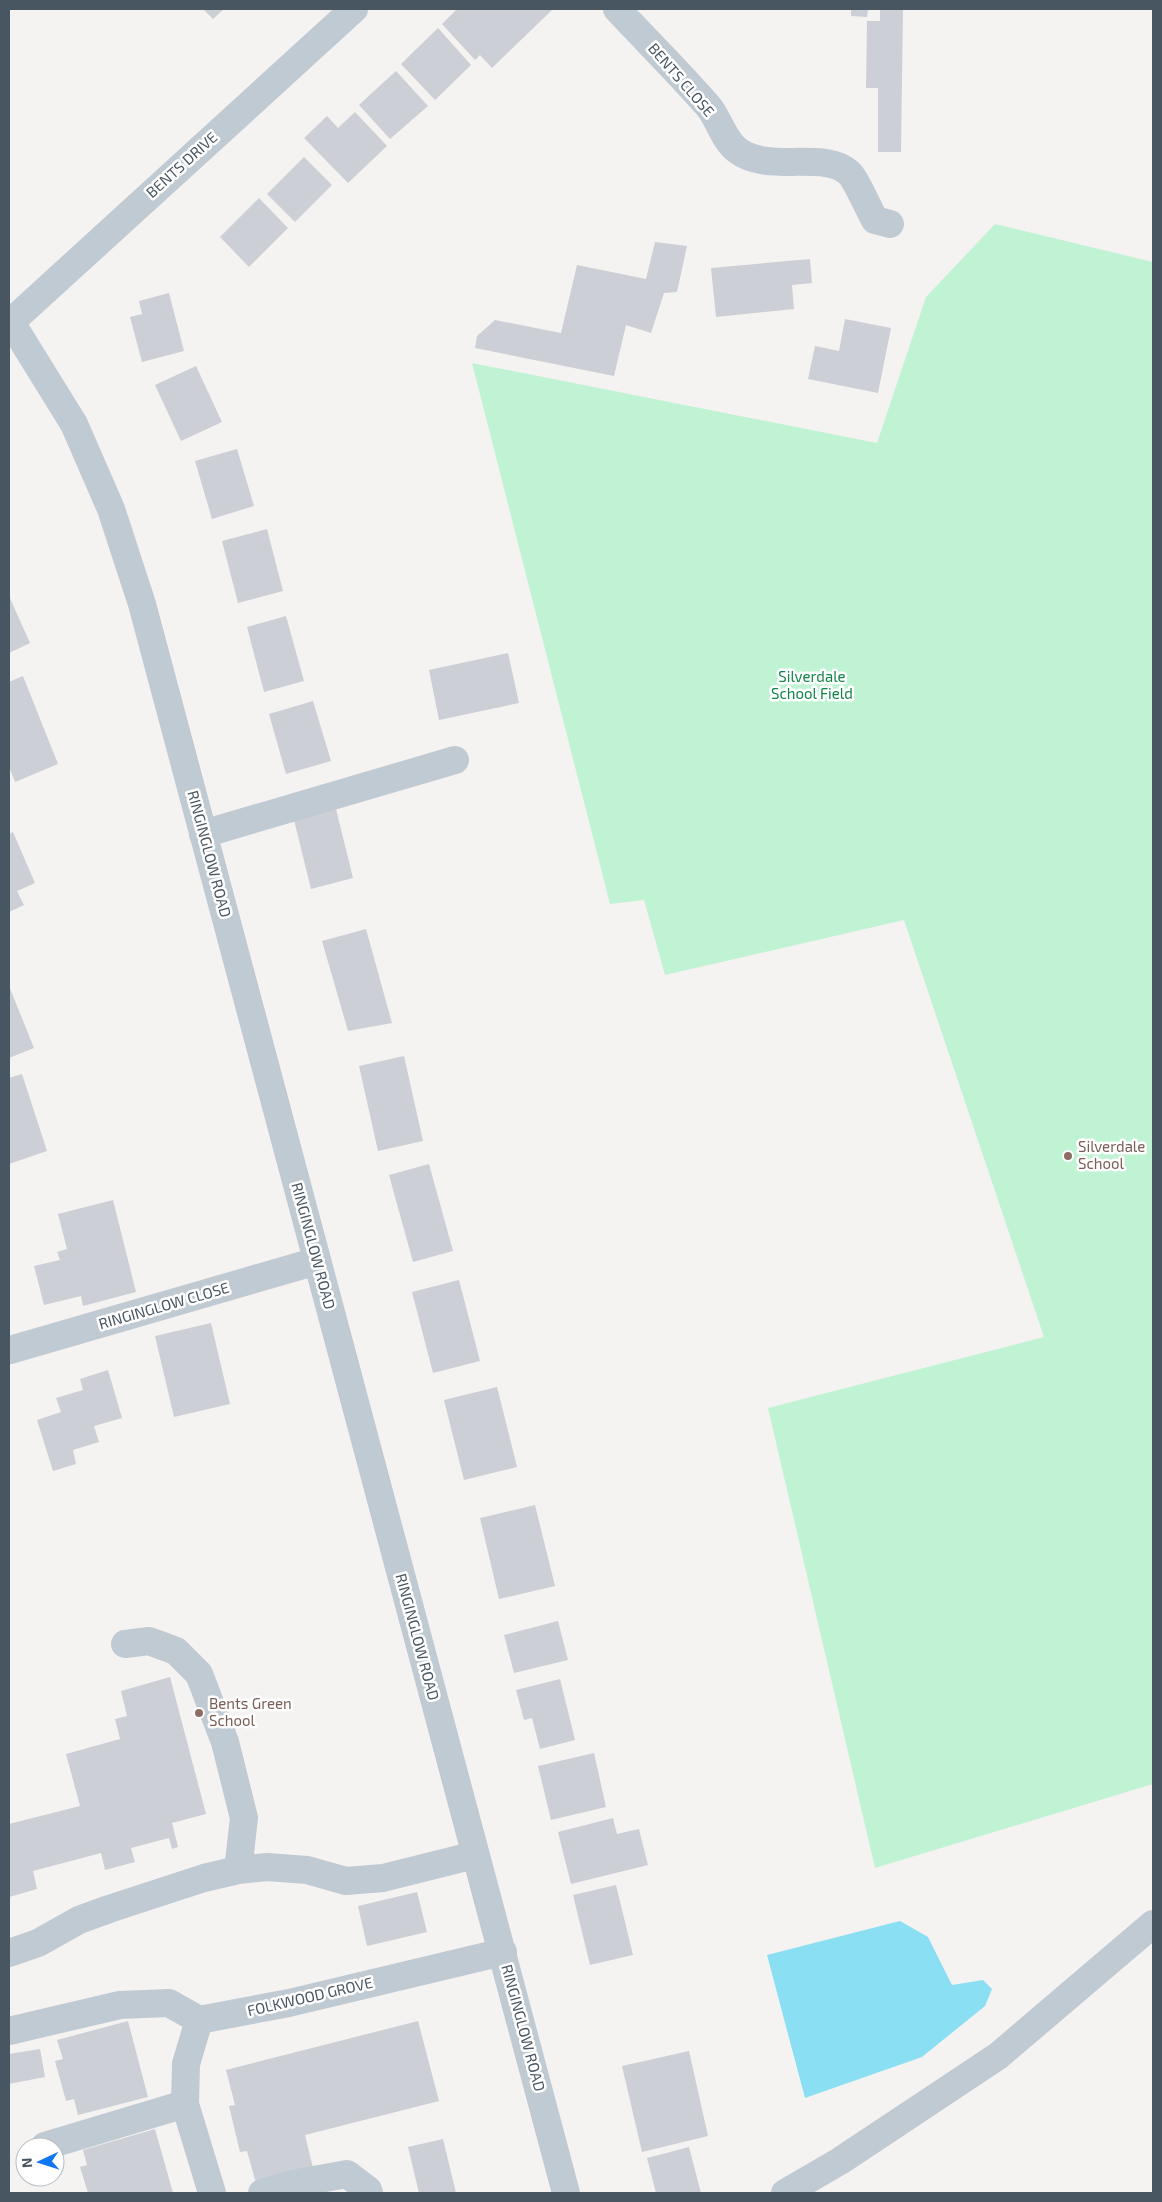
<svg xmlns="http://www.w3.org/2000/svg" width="1162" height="2202" font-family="'Exo 2',sans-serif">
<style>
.green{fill:#c0f3d3}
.water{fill:#8bdff3}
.building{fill:#cccfd5}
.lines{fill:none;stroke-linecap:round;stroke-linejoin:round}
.minor{stroke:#c0cad2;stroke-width:28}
.education-dot{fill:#8d6e63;stroke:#fff;stroke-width:2}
.labels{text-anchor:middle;stroke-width:5;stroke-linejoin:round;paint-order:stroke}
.street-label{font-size:15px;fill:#485662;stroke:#fff}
.park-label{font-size:15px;fill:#118549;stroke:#fff}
.education-label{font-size:15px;fill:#785e54;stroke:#fff;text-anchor:start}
</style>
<rect width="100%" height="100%" fill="#f5f2f2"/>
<path class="green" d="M 995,224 L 1153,262 L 1153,1784 L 875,1868 L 768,1408 L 1044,1337 L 904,920 L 665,975 L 644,900 L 610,904 L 472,363 L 877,443 L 926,297 Z"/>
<path class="water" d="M 900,1921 L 928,1937 L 952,1985 L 983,1980 L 992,1989 L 985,2006 L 922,2057 L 805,2098 L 767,1955 Z"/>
<g class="building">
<path d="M 203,9 L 224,9 L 213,19 Z"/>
<path d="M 457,9 L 553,9 L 492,68 L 480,55 L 475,60 L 442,24 Z"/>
<path d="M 851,9 L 868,9 L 867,17 L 851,16 Z"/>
<path d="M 880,9 L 903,9 L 901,152 L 878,152 L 878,88 L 866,88 L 867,21 L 880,21 Z"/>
<path d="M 438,28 L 471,65 L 435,100 L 401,64 Z"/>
<path d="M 396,71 L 428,106 L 390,139 L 359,105 Z"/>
<path d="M 355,112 L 387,146 L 348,183 L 304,138 L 327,116 L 338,128 Z"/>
<path d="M 304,157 L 332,185 L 295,222 L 267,194 Z"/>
<path d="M 259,198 L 288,228 L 249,267 L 220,237 Z"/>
<path d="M 655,242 L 687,246 L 677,292 L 664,293 L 651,333 L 626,325 L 614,376 L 475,348 L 477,336 L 495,320 L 561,333 L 577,265 L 646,279 Z"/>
<path d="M 810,259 L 812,283 L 792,285 L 794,309 L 716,317 L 711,268 Z"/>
<path d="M 169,293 L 184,351 L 142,362 L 130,317 L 142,314 L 139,301 Z"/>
<path d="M 845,319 L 891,328 L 878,393 L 808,379 L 815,346 L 839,351 Z"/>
<path d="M 196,366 L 222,422 L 181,441 L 155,385 Z"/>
<path d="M 237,449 L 254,506 L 212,519 L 195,461 Z"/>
<path d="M 267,529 L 283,591 L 238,603 L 222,541 Z"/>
<path d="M 9,596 L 30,643 L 9,653 Z"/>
<path d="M 286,616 L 304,681 L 264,692 L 247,627 Z"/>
<path d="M 508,653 L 519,703 L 439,720 L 429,670 Z"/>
<path d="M 23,676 L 58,764 L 15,782 L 9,767 L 9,682 Z"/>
<path d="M 313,701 L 331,761 L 286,774 L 269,714 Z"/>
<path d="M 335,805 L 353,878 L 311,889 L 293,816 Z"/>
<path d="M 13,832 L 35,883 L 17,891 L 24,905 L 9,912 L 9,834 Z"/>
<path d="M 366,929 L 392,1023 L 348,1031 L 322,941 Z"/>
<path d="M 9,986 L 34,1048 L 9,1058 Z"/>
<path d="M 404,1056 L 423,1141 L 378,1151 L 359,1066 Z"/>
<path d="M 22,1074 L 47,1151 L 9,1164 L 9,1078 Z"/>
<path d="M 429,1164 L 453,1251 L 413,1262 L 389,1175 Z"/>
<path d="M 113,1200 L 136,1292 L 83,1306 L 81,1296 L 44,1305 L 34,1266 L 60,1260 L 57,1252 L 67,1249 L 58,1214 Z"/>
<path d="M 459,1280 L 480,1361 L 433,1373 L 412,1292 Z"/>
<path d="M 211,1323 L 230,1404 L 174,1417 L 155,1336 Z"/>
<path d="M 108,1370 L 122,1418 L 94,1426 L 99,1442 L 73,1450 L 76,1464 L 53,1471 L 37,1420 L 61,1412 L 56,1398 L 83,1390 L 80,1379 Z"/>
<path d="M 497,1387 L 517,1467 L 464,1480 L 444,1400 Z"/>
<path d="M 535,1505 L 555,1586 L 499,1599 L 480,1518 Z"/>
<path d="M 558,1621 L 568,1660 L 514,1673 L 504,1635 Z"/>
<path d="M 170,1677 L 206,1814 L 172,1823 L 178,1847 L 172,1849 L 169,1838 L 131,1848 L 135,1862 L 105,1870 L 101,1853 L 33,1871 L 37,1889 L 9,1897 L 9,1824 L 80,1806 L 66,1754 L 120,1739 L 115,1719 L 127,1716 L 121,1691 Z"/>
<path d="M 560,1679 L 575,1740 L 540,1749 L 532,1718 L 524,1720 L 516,1690 Z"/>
<path d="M 594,1753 L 606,1807 L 551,1820 L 538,1766 Z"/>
<path d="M 613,1818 L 617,1834 L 639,1829 L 648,1865 L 571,1884 L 558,1832 Z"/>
<path d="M 616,1885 L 633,1955 L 590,1965 L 573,1895 Z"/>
<path d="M 417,1892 L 427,1932 L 367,1946 L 358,1906 Z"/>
<path d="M 128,2021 L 148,2097 L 78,2115 L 74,2099 L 66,2101 L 55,2061 L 63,2059 L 57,2040 Z"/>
<path d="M 418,2021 L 439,2101 L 305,2135 L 313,2168 L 256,2183 L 247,2151 L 240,2152 L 229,2106 L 235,2105 L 226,2070 Z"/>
<path d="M 40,2049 L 45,2077 L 9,2084 L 9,2054 Z"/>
<path d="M 689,2051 L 708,2136 L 642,2152 L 622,2066 Z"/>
<path d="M 155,2129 L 173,2193 L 88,2193 L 80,2167 L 87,2165 L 83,2150 Z"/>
<path d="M 443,2139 L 456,2193 L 419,2193 L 408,2147 Z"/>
<path d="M 689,2147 L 701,2193 L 656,2193 L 647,2158 Z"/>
</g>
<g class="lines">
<g class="minor">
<path d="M 617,9 C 647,41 679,73 708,106 C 719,119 723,139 737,150 C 767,174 826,150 849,173 C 856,179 869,210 875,220 L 890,224"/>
<path d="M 9,319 L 74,424 L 111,509 L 142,604 L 566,2193"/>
<path d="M 11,322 L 354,9"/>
<path d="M 203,834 L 455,760"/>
<path d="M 10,1350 L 317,1261"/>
<path d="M 125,1644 L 149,1641 L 176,1651 L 199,1674 L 225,1742 L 244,1818 L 238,1870"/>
<path d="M 9,1953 L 38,1943 L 79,1920 L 109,1909 L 204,1878 L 238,1870 L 267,1867 L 307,1870 L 346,1881 L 383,1878 L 475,1855"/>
<path d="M 9,2031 L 120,2005 L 169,2003 L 199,2020"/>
<path d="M 45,2146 L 185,2104"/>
<path d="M 212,2193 L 185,2104 L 186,2064 L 199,2020 L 289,2003 L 503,1952"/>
<path d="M 262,2193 L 292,2184 L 347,2174 L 368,2190 L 369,2193"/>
<path d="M 785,2193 L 840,2161 L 998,2056 L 1153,1924"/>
</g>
</g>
<g class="education-dot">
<circle cx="1068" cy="1156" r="5"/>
<circle cx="199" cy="1713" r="5"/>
</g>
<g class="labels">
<g class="street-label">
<text transform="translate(681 80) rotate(49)" y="5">BENTS CLOSE</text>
<text transform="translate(182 165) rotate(-42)" y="5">BENTS DRIVE</text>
<text transform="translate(209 854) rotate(75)" y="5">RINGINGLOW ROAD</text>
<text transform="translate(313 1246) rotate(75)" y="5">RINGINGLOW ROAD</text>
<text transform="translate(164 1306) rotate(-16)" y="5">RINGINGLOW CLOSE</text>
<text transform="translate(417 1637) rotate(75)" y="5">RINGINGLOW ROAD</text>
<text transform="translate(310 1997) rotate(-13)" y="5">FOLKWOOD GROVE</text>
<text transform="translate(523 2028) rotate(75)" y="5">RINGINGLOW ROAD</text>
</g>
<g class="park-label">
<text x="812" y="682">Silverdale<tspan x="812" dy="17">School Field</tspan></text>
</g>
<g class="education-label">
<text x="1078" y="1152">Silverdale<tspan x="1078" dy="17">School</tspan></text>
<text x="209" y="1709">Bents Green<tspan x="209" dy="17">School</tspan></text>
</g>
</g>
<rect width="1162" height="2202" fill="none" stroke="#485662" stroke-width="20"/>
<g transform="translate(40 2162) rotate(266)"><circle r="24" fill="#ffffff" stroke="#b6bbc0"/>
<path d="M0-4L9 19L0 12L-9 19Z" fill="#0f77f2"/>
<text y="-8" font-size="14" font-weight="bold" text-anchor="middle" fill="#485662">N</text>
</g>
</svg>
